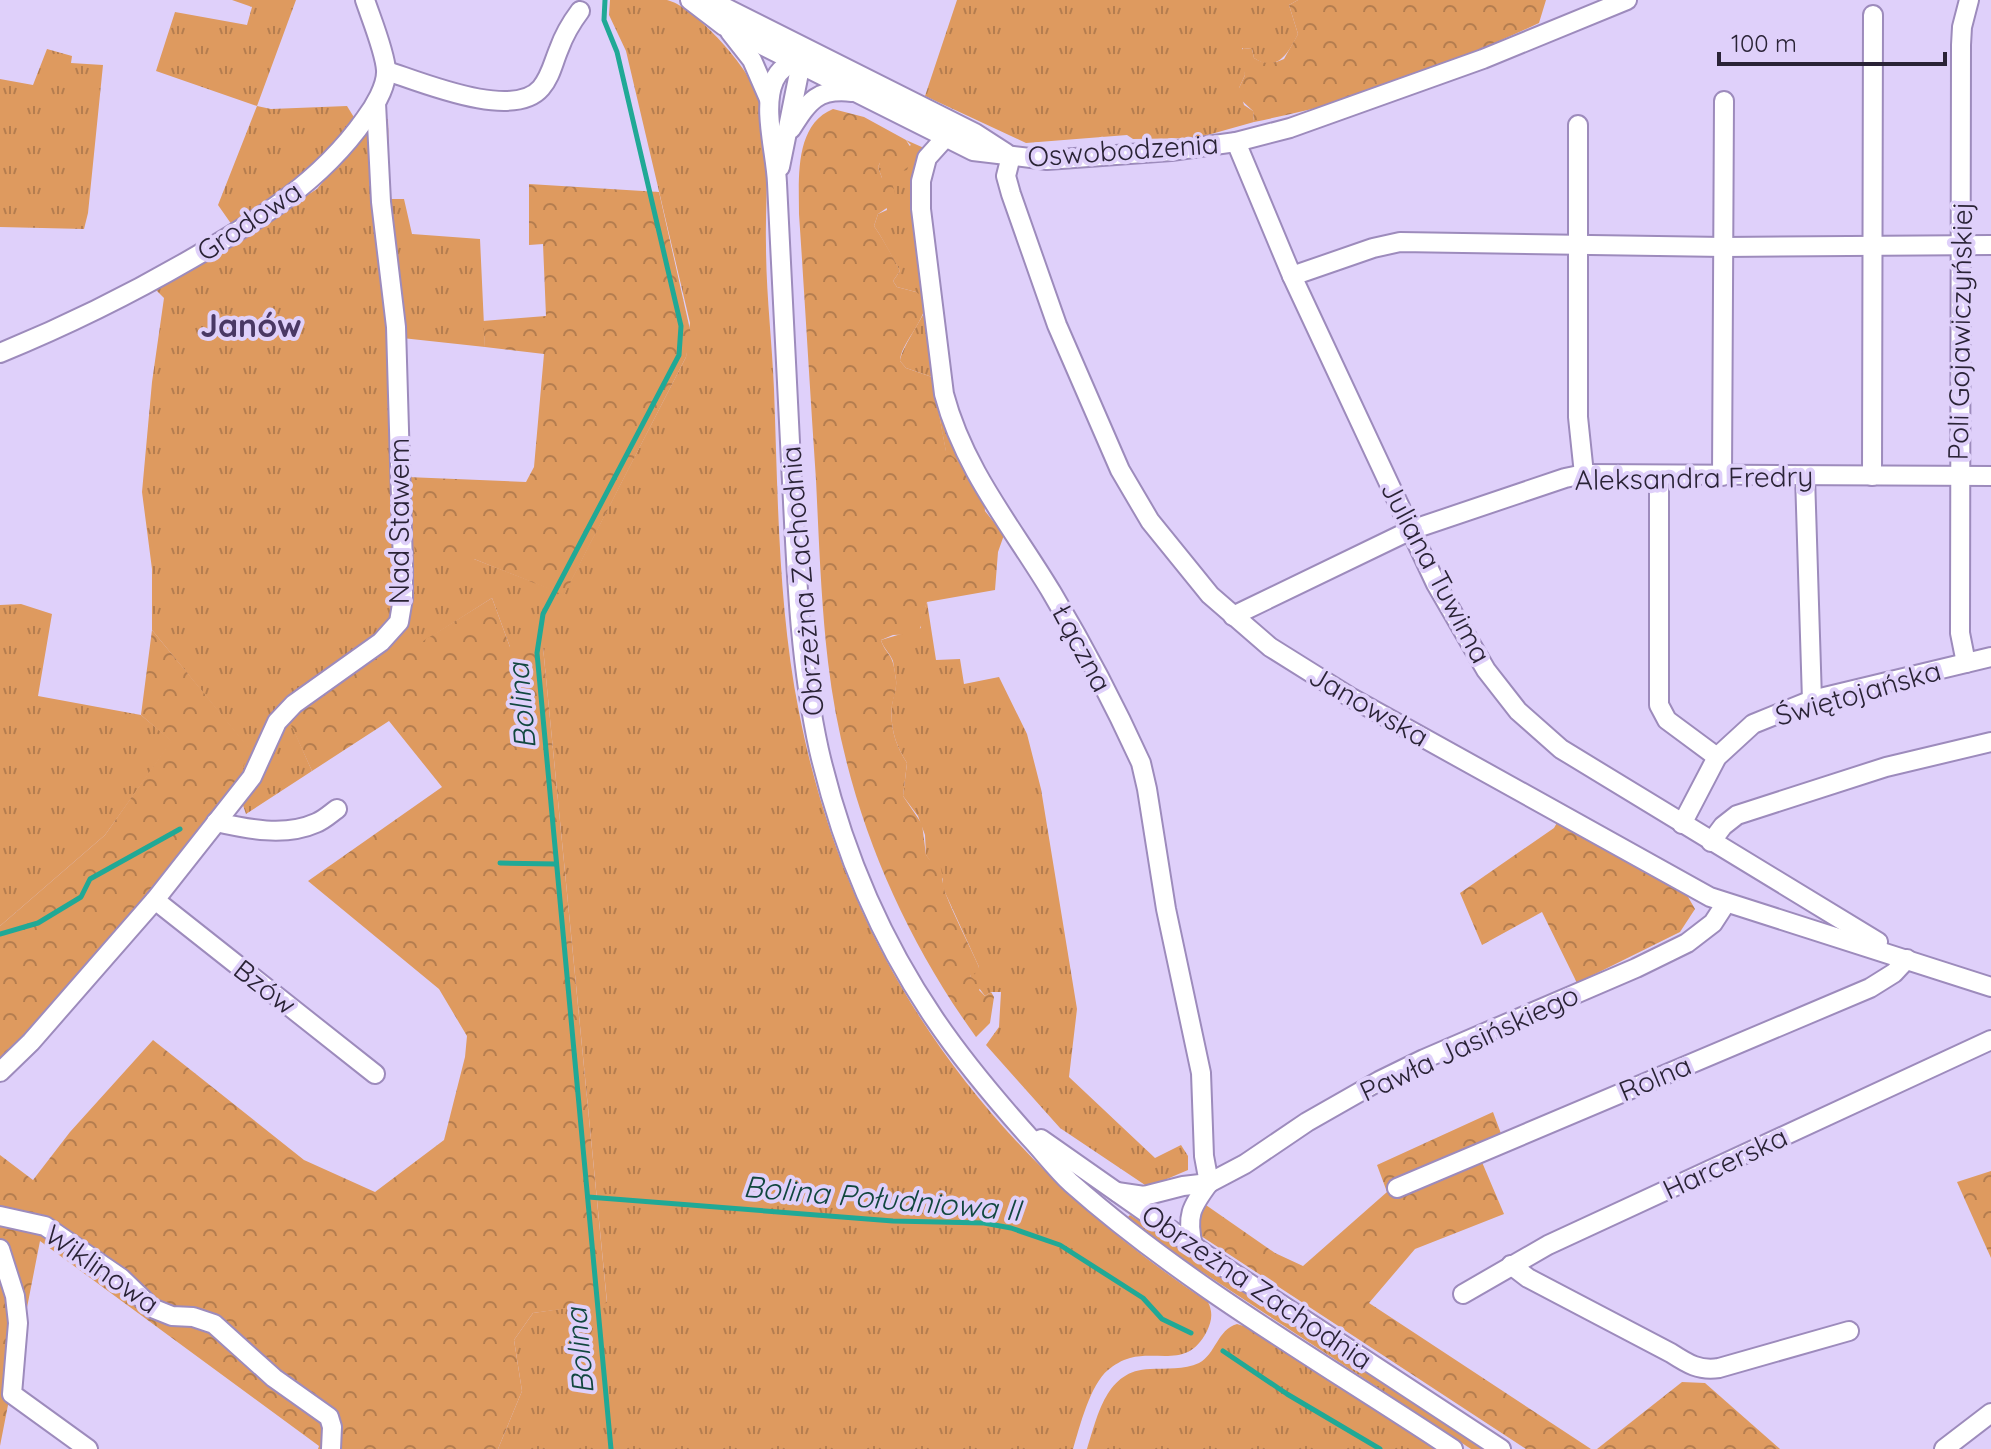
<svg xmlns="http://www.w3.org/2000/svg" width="1991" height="1449" font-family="Quicksand,sans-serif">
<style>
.grass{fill:url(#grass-tufts)}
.forest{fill:url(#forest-crowns)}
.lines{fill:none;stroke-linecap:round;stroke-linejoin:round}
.stream{stroke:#20a996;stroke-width:5}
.minor-casing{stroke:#9d8bbc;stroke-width:22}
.minor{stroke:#fff;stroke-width:18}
.labels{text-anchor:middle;stroke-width:8;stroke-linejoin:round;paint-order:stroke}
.street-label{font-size:28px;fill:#2a2336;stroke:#dfd0fa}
.water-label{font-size:30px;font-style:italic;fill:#11473f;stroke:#dfd0fa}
.quarter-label{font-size:32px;font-weight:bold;fill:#493864;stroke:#dfd0fa}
</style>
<defs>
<pattern id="grass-tufts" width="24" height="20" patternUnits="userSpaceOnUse" patternTransform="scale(2)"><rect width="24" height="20" fill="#de9a5f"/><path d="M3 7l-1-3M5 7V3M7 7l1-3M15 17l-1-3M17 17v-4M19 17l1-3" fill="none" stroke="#b47d4f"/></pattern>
<pattern id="forest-crowns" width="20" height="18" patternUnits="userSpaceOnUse" patternTransform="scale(2)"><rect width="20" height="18" fill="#de9a5f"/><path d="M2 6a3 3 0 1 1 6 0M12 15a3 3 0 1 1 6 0" fill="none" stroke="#b47d4f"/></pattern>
</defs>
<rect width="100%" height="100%" fill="#dfd0fa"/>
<g class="grass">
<path d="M 232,0 L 296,0 L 257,106 L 271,109 L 347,106 L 355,119 L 315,168 L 232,225 L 218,205 L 257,106 L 156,71 L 175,12 L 247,25 L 252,7 Z"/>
<path d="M 610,0 C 628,0 650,0 667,0 C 693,6 740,59 751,82 L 756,80 C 759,91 764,102 765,113 C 770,154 765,203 766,245 C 766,293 772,341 774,389 C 778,496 778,607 799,712 C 849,968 993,1159 1208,1302 C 1213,1312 1212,1321 1207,1331 C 1188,1369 1159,1350 1130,1358 C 1122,1360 1114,1365 1108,1370 C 1090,1385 1080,1426 1073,1449 L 498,1449 L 522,1391 L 514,1340 L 533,1313 L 607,1302 L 543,647 L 510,647 L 492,598 L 412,649 L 281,701 L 312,771 L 246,814 L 236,785 L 249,749 L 152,630 L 152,569 L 142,492 L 152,382 L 164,298 L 156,290 L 317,189 L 373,119 L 388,119 L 390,199 L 404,199 L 412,234 L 480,239 L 485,347 L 402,338 L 407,477 L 474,559 L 564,594 L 686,357 L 690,323 L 626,51 L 609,15 Z"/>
<path d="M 957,0 L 1298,0 L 1289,5 L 1298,34 C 1289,52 1277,74 1254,58 L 1252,49 L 1242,48 L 1245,75 L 1239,88 L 1244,105 L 1253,111 L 1254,122 L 1197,138 L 1133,139 L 1127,135 L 1026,143 L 925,96 Z"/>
<path d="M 47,49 L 72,56 L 71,63 L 103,65 L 88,213 L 84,229 L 0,227 L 0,79 L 33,85 Z"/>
<path d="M 906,140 L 924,148 L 918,158 L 914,176 L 962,464 L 946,452 L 932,377 L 906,368 L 900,361 C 901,350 919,323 925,311 L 916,292 L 897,287 L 893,281 L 900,271 C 891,256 884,240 874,226 L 878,214 L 887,210 L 882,178 L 878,167 L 880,163 L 911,145 Z"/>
<path d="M 927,602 L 936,660 L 960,659 L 964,684 L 999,677 L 1027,734 L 1041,789 L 1077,1009 L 1069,1077 L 1155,1158 L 1181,1145 L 1188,1156 L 1188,1170 L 1148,1187 L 1060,1128 L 986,1045 L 999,1027 L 1001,992 L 991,992 L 985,996 L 970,976 L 979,967 L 943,888 L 943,879 L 926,855 L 925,835 L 918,816 L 903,796 L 907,763 C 895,744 890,728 892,705 C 893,696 897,689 896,680 C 895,674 894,667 893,661 C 890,653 883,648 881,640 L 921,628 L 921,618 Z"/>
<path d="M 21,604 L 52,614 L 38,696 L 141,715 L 172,741 L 105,835 L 0,926 L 0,605 Z"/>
<path d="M 1130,1215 L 1144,1224 L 1486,1449 L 1471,1449 L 1187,1262 L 1132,1221 L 1128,1217 Z"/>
<path d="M 1237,1324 L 1250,1328 L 1437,1449 L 1087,1449 C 1098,1415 1106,1370 1150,1369 C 1166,1368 1184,1370 1199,1363 C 1216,1354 1217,1330 1237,1324 Z"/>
</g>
<g class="forest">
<path d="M 1298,0 L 1546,0 L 1539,23 C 1474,53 1407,82 1338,102 C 1311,110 1282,116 1254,122 L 1253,111 L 1238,97 L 1239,88 L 1245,75 L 1239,55 L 1243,48 L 1252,49 L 1254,58 C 1265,65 1273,64 1284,59 L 1298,34 L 1289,5 Z"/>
<path d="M 833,109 L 864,117 L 906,140 L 914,153 L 907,170 L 899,172 L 880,163 L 878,167 L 882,178 L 892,183 L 895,193 L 894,203 L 878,214 L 874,226 C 884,240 892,256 900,271 L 893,281 L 897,287 L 916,292 L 927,300 C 923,325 901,343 900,361 L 906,368 L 932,377 L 946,451 L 962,464 L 984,500 L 985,511 L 1004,535 L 998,552 L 995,590 L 927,602 C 923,613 923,626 917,634 L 893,635 L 881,640 C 883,647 886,650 890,656 C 894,663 895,672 896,680 C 897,689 894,696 892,705 C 890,728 895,744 907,763 L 903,796 L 922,824 L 926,855 L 930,860 L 938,862 C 944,871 941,882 945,892 C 955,918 968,942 979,967 L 977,972 L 970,976 L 975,980 L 982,979 L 984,983 L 979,990 L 985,996 L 991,992 L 994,997 L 990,1023 L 976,1037 C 896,926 844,798 828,662 C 821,602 819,541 816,480 C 810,391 805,303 799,214 C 799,179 794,125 833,109 Z"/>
<path d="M 529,184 L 659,192 L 691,334 L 686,357 L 564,595 L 474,559 L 416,562 L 407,477 L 526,482 L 534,467 L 544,354 L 485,347 L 483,321 L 546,316 L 543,244 L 529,245 Z"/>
<path d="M 492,598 L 510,647 L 543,647 L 607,1303 L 533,1313 L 514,1340 L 522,1391 L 498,1449 L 318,1449 L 319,1446 L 40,1241 L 0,1446 L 0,1155 L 33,1180 L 70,1132 L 153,1040 L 304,1160 L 375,1192 L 444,1140 L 465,1057 L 467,1036 L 439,989 L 308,881 L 442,787 L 389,721 L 312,771 L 280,701 L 373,635 L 412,648 Z"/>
<path d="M 152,630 L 250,749 L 219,832 L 0,1080 L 0,926 L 105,835 L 171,741 L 141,715 Z"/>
<path d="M 1558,821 L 1684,890 L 1695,909 L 1680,932 L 1577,983 L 1542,912 L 1482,945 L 1460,893 L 1554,828 Z"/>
<path d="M 1493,1112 L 1503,1139 L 1476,1148 L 1504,1214 L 1415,1249 L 1369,1303 L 1591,1449 L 1526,1449 L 1198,1234 L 1203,1203 L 1275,1253 L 1303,1266 L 1387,1192 L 1377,1165 Z"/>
<path d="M 1991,1171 L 1991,1258 L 1957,1182 Z"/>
<path d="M 1682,1382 L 1705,1383 L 1780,1449 L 1597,1449 Z"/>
</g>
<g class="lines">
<g class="stream">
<path d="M 605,0 L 604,20 L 617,52 L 681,326 L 679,355 L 543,614 L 537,653 L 611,1449"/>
<path d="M 500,863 L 556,864"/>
<path d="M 0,934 L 38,923 L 81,897 L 90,879 L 180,829"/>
<path d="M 588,1197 L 893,1221 L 984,1223 L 1011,1228 L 1060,1245 L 1143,1298 L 1162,1319 L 1191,1333"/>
<path d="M 1223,1351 L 1287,1394 L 1380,1449"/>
</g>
<defs>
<g id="minor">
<path d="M 690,0 L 724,26 L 973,151 L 1047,160 L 1171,151 L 1236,142 L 1290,128 L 1483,59 L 1627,0"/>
<path d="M 710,0 L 975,133 L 1006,153"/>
<path d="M 730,32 L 752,60 L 769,99"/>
<path d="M 834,63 C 813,60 784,56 774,81 C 762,108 776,154 777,183 C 783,289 787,396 793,502 C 797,585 801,668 819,750 C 841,845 879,937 934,1018 C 963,1061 996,1100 1031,1139 C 1044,1153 1057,1170 1071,1183 C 1186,1285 1325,1364 1453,1449"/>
<path d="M 387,71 C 421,82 513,121 541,88 C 551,76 553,63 559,49 C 564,35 571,23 580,11"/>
<path d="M 1578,125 L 1578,417 L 1584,474"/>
<path d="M 791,129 C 809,101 817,88 852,92"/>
<path d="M 945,138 L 927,158 L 921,181 L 921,209 L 944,394 C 964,470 1013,528 1052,593 C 1083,645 1116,708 1141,763 L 1147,789 L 1166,909 L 1201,1073 L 1204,1156 L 1209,1183"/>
<path d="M 1236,142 L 1292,276 L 1436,584 L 1486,670 L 1518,711 L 1561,749 L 1878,942"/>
<path d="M 1011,156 L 1006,176 L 1011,194 L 1057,325 L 1120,470 L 1150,521 L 1210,595 L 1270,647 L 1350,697 L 1710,897 L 1991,987"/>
<path d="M 780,167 L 799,73 L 795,55"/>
<path d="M 1292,276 L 1373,248 L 1400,242 L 1724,247 L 1991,245"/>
<path d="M 0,353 C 66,326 129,295 191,259 C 257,221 320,183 365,119 C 374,107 387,86 386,70 C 385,52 371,18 365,0"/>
<path d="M 1659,476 L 1659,705 L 1667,720 L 1717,757"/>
<path d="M 1722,476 L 1724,101"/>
<path d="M 1805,476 L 1812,700"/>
<path d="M 1872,476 L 1873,15"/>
<path d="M 1233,616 L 1411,530 L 1565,478 L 1584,474 L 1991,476"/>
<path d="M 1966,663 L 1960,633 L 1961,45 L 1962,27 L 1969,0"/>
<path d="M 216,822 C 247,829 285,837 316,823 C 324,820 331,813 337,809"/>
<path d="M 1682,824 L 1717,757 L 1753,724 L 1812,700 L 1991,657"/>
<path d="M 1711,842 L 1723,826 L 1737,815 L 1886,767 L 1991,742"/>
<path d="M 155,900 L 375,1074"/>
<path d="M 0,1072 L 31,1042 L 155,900 L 252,777 L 277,722 L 294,704 L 381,642 L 399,622 L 403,598 L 403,566 L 396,327 L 381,202 L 376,103"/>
<path d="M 1041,1139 L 1215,1261 L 1501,1449"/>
<path d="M 1397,1188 L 1870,988 L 1894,973 L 1907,959"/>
<path d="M 1117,1192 L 1144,1196 L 1183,1186 L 1209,1183 L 1245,1164 L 1307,1122 L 1379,1081 L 1424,1059 L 1636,968 L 1687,943 L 1713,923 L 1726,903"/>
<path d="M 0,1216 L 45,1226 L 121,1278 L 152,1308 L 172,1316 L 193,1317 L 214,1324 L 274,1378 L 329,1417 L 332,1427 L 331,1449"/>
<path d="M 1193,1246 C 1186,1216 1191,1207 1209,1183"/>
<path d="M 0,1249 L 15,1296 L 18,1323 L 12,1394 L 88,1449"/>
<path d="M 1511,1265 L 1528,1278 L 1671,1353 C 1688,1364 1699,1371 1719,1368 L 1849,1331"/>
<path d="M 1463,1294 L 1548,1245 L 1991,1040"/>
<path d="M 1944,1449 L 1991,1413"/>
</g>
</defs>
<use href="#minor" class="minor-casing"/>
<use href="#minor" class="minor"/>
</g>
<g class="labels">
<g class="street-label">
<text transform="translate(1123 150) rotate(-4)" y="10">Oswobodzenia</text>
<text transform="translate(249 221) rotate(-34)" y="10">Grodowa</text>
<text transform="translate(1960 331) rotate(-89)" y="10">Poli Gojawiczyńskiej</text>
<text transform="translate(1694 478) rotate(-1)" y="10">Aleksandra Fredry</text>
<text transform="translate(399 521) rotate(-90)" y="10">Nad Stawem</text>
<text transform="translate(1436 572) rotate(62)" y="10">Juliana Tuwima</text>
<text transform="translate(802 581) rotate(-95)" y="10">Obrzeżna Zachodnia</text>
<text transform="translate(1082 648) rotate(62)" y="10">Łączna</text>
<text transform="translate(1858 693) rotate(-16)" y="10">Świętojańska</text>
<text transform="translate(1369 706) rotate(30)" y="10">Janowska</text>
<text transform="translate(265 987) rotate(38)" y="10">Bzów</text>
<text transform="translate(1469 1043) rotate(-25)" y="10">Pawła Jasińskiego</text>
<text transform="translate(1655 1078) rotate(-23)" y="10">Rolna</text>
<text transform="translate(1725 1163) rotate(-25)" y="10">Harcerska</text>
<text transform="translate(102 1269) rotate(35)" y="10">Wiklinowa</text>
<text transform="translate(1257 1287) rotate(34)" y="10">Obrzeżna Zachodnia</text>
</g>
<g class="water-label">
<text transform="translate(522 706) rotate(-95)" y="10">Bolina</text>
<text transform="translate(882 1199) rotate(5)" y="10">Bolina Południowa II</text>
<text transform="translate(580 1351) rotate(-95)" y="10">Bolina</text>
</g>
<g class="quarter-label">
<text x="251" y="337">Janów</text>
</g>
</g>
<path d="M1719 52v12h226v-12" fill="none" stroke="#2a2336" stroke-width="4"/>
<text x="1731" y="52" font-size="24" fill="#2a2336" stroke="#dfd0fa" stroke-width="6" paint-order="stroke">100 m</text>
</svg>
